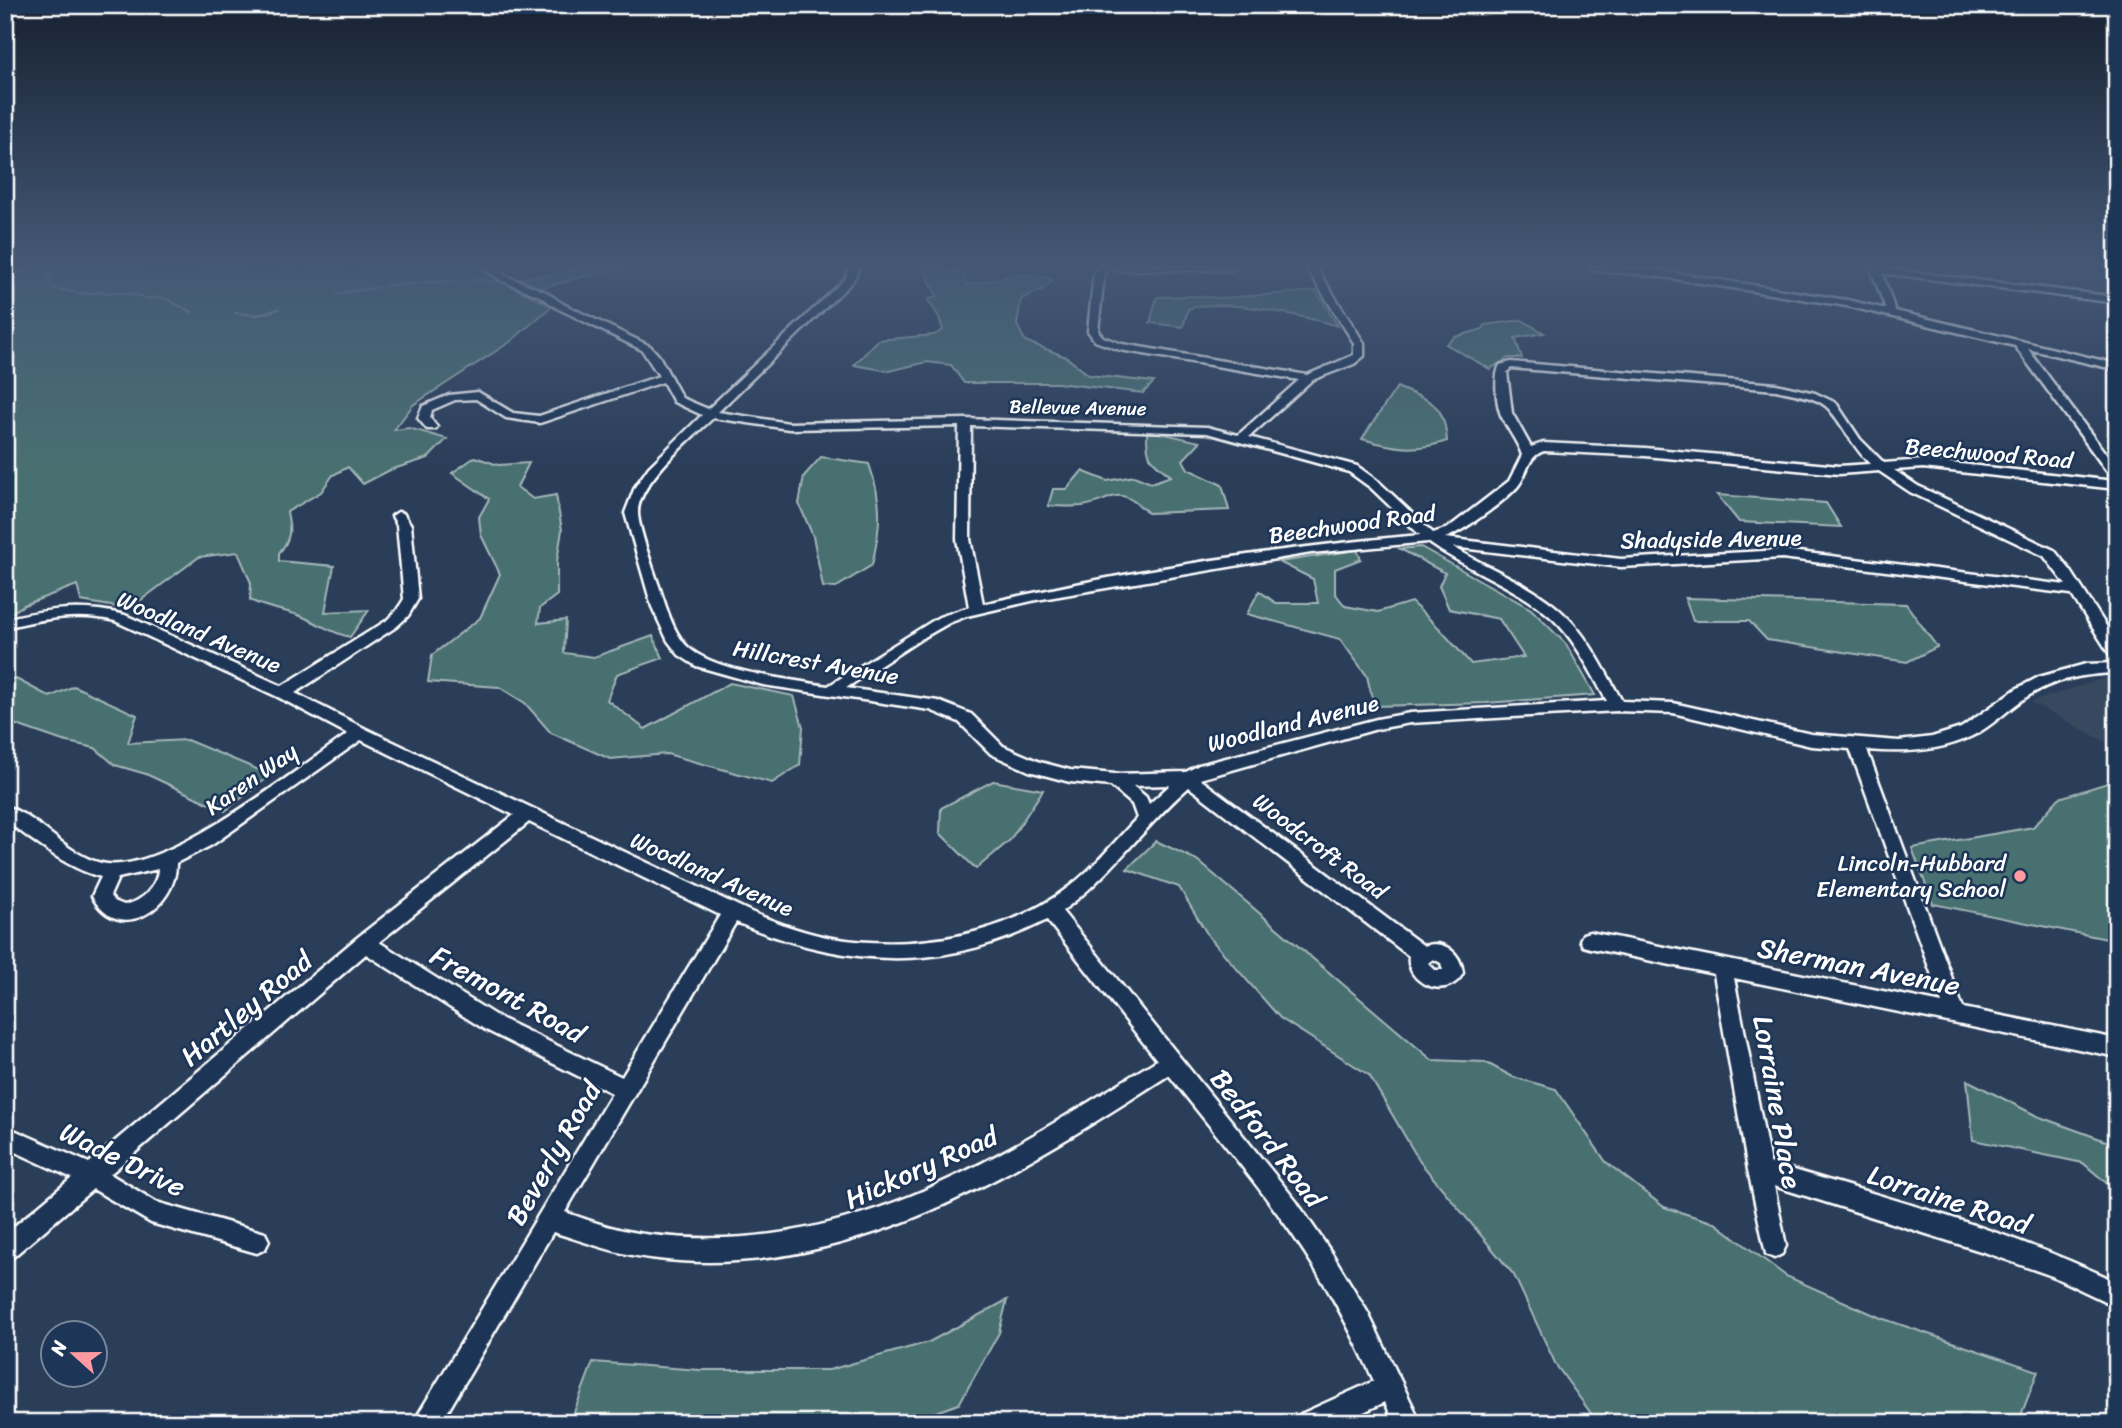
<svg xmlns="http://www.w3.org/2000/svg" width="2122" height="1428" font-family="Sriracha,sans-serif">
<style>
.built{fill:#39485e}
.green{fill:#4a6f71;stroke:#a4b7b8;stroke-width:2}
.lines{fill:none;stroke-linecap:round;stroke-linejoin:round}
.stream{stroke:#8fa7bb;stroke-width:2.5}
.minor-casing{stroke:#fff;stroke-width:5}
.minor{fill:#1d3557;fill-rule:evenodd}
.poi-dot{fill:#ff9aa2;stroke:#1d3557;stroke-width:2.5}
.labels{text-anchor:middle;stroke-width:5;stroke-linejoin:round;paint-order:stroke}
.far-street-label{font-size:19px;fill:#fff;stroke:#1d3557}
.street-label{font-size:23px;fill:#fff;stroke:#1d3557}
.poi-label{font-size:23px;fill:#fff;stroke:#1d3557;text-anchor:end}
.near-street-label{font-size:28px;fill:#fff;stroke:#1d3557}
</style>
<rect width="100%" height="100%" fill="#2a3e5a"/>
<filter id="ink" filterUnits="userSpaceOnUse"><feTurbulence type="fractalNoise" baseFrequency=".0143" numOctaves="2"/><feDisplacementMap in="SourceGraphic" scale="14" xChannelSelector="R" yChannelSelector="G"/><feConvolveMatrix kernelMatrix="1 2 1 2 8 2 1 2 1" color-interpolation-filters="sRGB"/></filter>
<g filter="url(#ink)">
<path class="built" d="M 2109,677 L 2117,677 L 2117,748 L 2031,702 Z"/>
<g class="green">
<path d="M 5,267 L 479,267 L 498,280 L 552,306 L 510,342 L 413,405 L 394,430 L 409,428 L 447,439 L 428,458 L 390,470 L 363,484 L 348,467 L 333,475 L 321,492 L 287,512 C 291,530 291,539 279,553 L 279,561 L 334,566 L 325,612 L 369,610 L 350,637 C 331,633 317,622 298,615 C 280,609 268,609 250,600 L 251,583 L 238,552 L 199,557 L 129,609 L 81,601 L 77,585 L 24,605 L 5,617 Z"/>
<path d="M 594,267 L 636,267 L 597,273 L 538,289 L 520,279 Z"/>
<path d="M 923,267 L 943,267 L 944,272 L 963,273 L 967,285 C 992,281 1031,266 1053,280 L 1042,290 L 1021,299 L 1017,325 L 1025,341 L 1066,357 L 1089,375 L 1154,382 L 1143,393 L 1057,383 L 964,383 L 951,365 L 927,362 L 889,371 L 854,365 L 878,340 L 934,335 L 943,330 L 939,317 L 928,300 L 937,296 Z"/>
<path d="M 1316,291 L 1338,326 C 1303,316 1222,297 1188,309 L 1183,327 L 1150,323 L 1157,297 L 1193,296 L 1221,298 Z"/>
<path d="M 1522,320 L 1544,333 L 1515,338 L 1522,358 L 1508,358 L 1490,369 L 1446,344 L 1455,337 L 1483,329 L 1485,325 Z"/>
<path d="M 1397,387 C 1431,402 1444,401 1447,441 C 1415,452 1395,448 1362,439 Z"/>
<path d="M 1147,430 L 1200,442 L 1183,460 L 1188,469 L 1222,485 L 1229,510 L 1148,513 C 1115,482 1116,501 1082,506 C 1071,507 1059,506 1048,506 L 1053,489 L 1067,489 L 1082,471 L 1107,481 L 1134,476 L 1151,483 L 1171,476 C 1150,460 1146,459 1147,430 Z"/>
<path d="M 475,457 L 498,465 L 529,463 L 517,487 L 533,499 L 556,495 L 562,530 L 557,561 L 557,595 L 540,608 L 538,623 L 566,620 L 564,653 L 594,657 L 653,636 L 663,658 L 617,674 L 607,700 L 645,729 L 730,683 L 794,696 L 803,727 L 800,765 L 772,783 L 667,754 L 610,759 L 551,733 L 525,703 L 499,687 L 428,682 L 432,655 L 480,618 L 500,574 L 481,535 L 479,517 L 489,499 L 452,473 Z"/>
<path d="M 821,457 L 869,464 C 883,503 881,525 872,565 L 835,588 L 823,587 L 813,536 L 799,504 L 804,476 Z"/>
<path d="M 1717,495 L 1826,503 L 1841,527 L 1739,522 Z"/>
<path d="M 1421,547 L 1531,609 L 1566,644 L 1595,695 L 1486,703 L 1374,706 L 1367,676 L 1340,639 L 1247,614 L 1259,591 L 1276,603 L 1318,603 L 1313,579 L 1279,562 L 1357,550 L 1361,559 L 1335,569 L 1335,593 L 1345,606 L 1378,612 L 1411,602 L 1439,628 L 1471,664 L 1524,657 L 1499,619 L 1449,609 L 1439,586 L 1445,573 L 1400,549 Z"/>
<path d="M 1685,598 L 1906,604 L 1937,647 L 1907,662 L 1767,640 L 1749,621 L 1693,621 Z"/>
<path d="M 14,678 L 50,697 L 74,686 L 137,715 L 128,743 L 187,740 L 271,775 L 225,811 L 146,774 L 115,765 L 95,748 L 63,741 L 5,721 L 5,682 Z"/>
<path d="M 2117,780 L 2117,941 L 1933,904 L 1912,848 L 2033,827 L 2059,798 Z"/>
<path d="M 993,781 L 1043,790 L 1010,840 L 976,869 L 940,833 L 941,808 Z"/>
<path d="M 1156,841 L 1197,860 L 1432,1060 L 1485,1062 L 1513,1077 L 1556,1089 L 1606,1162 L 1664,1207 L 1715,1223 L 1786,1276 L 1881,1318 L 2038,1371 L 2018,1423 L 1598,1423 L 1556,1365 L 1514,1275 L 1420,1162 L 1369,1075 L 1280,1018 L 1209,937 L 1179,887 L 1127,869 Z"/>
<path d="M 1967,1080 L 2037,1116 L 2117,1145 L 2117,1192 L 2083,1163 L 1973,1140 Z"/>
<path d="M 1007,1300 L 999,1333 L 959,1404 L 904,1423 L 570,1423 L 593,1362 L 700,1370 L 829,1370 L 929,1342 Z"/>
</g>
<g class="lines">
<g class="stream">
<path d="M 5,271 L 52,276 L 47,281 L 54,288 L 85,294 L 102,292 L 133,294 L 149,299 L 162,297 L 192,312"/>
<path d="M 473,280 L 500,282"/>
<path d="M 386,285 C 411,286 435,279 460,282"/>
<path d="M 337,294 L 378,287"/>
<path d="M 236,313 L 257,315 L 279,309"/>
</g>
<defs>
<g id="minor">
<path d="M 483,267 L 494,267 L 506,276 L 546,292 L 563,304 L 650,346 L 659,356 L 682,398 L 708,409 L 845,279 L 850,267 L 860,267 L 852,282 L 718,412 L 789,423 L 965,419 L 1207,427 L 1238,435 L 1299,380 L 1120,350 L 1095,341 L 1088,331 L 1094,273 L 1098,267 L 1108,267 L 1104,273 L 1098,331 L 1103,337 L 1122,344 L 1307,375 L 1354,355 L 1354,343 L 1306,267 L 1316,267 L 1364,343 L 1364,356 L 1354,364 L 1312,380 L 1249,437 L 1357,466 L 1379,482 L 1433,533 L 1448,528 L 1509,481 L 1522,455 C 1517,440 1507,429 1501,415 C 1496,403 1494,376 1500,365 L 1511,362 L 1776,384 L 1815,393 L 1836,403 L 1860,439 L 1884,463 L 1923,460 L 2114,481 L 2015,346 L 1847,306 L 1656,276 L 1593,270 L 1588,267 L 1656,270 L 1847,300 L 1886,309 L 1870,267 L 2117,297 L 2117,303 L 1882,273 L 1895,311 L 2117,364 L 2117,370 L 2028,349 L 2117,469 L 2117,489 L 1923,468 L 1894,470 L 1918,486 L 2054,550 L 2071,571 L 2117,643 L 2117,660 L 2112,658 L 2071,594 L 1782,558 L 1621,567 L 1453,547 C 1490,570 1533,584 1565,615 C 1590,639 1605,671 1622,701 L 1673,703 L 1811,734 L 1899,741 L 1932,737 L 1961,728 L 2016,689 L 2039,677 L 2086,664 L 2117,663 L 2117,673 C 2084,674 2053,679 2025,698 C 2007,710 1991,727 1972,736 C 1940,752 1902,753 1867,750 L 1963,1008 L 2117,1039 L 2117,1057 L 1734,978 L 1770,1163 C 1887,1198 2006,1229 2117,1282 L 2117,1307 L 2052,1276 L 1987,1253 L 1774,1186 L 1786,1246 L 1782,1254 L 1774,1258 L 1766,1254 L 1748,1170 L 1714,974 L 1590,948 L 1583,946 L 1580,940 L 1583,934 L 1590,932 L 1942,1003 L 1850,749 L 1811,746 L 1673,713 L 1617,711 L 1410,723 L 1377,729 L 1200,779 L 1424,946 C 1444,939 1461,953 1463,973 C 1449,1001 1405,985 1409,956 L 1189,787 C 1144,826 1111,876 1062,911 L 1296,1201 L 1333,1255 L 1368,1313 L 1421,1423 L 1394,1423 L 1385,1402 L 1340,1423 L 1297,1423 L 1301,1414 L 1374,1381 C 1357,1344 1339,1307 1317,1272 C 1274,1202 1219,1139 1169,1075 C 1013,1175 844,1284 650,1258 C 617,1254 585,1242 553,1232 L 441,1423 L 413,1423 L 612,1093 L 484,1029 L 366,954 L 110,1174 L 156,1202 L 265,1233 L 269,1241 L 265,1249 L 257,1253 L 151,1223 L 93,1189 L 13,1257 L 5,1261 L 5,1234 L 72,1178 L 5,1147 L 5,1126 L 89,1163 L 358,937 L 514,815 L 361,740 L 212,845 L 176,863 C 177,908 118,946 92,896 L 101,877 C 65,868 36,841 5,821 L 5,806 C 40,817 65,854 101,863 C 162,878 296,769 348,734 L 278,697 L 115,621 C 78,612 41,619 5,628 L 5,619 C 46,609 84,604 125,615 L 282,686 L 386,621 L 397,610 L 404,599 L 397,525 L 392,516 L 398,512 L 403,513 L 411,525 L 418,599 L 408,616 L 396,627 L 295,693 L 366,729 L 751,912 C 777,923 804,933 832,938 C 912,951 1005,937 1070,886 C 1095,867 1115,841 1137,818 L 1132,804 L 1111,786 L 1070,782 L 1029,771 L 991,754 L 959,722 L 930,710 L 763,685 L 696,666 L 679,655 L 668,641 L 652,607 L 625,513 L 635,487 L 649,467 L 702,415 L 674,402 L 663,382 L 540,423 L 506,418 L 476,399 L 455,400 L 432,410 L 430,418 L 437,427 L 435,429 L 427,429 L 418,418 L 423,406 L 449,395 L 478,392 L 513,413 L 539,416 L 659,376 L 642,350 L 557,308 L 540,296 L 500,280 ZM 1511,368 L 1776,390 C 1792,394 1817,396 1829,409 C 1844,426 1852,446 1870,464 L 1839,466 L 1645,448 L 1543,443 L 1531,447 L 1512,413 L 1507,372 ZM 713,418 L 789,429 L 959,426 L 957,539 L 969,607 L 939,617 L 828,686 C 793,680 716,672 689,648 C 673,634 666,606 659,586 C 654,571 638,527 638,513 C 637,483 692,438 713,418 ZM 971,426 L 1207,433 L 1349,472 L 1371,488 L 1420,535 C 1273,548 1126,571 983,604 L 970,539 ZM 1544,451 L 1645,456 L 1839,474 L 1879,471 L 1910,492 L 2044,556 L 2066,585 L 1782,550 L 1621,559 L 1445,538 C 1463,532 1506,500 1518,486 C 1528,474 1527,456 1544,451 ZM 1428,542 C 1468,571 1517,586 1553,619 C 1577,642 1591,673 1607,701 L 1410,713 L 1377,719 L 1199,765 L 1186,772 L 1115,774 L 1070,770 L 1040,762 L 1003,746 L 971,714 L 938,701 L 846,688 L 921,639 L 949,623 L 967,616 L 1036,600 L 1311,553 ZM 1170,785 L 1149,804 L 1146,797 L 1133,786 ZM 529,822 L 720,915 L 622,1077 L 498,1017 L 379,942 ZM 158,869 C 157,887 142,902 124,905 L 114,901 L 110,896 L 118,878 ZM 1047,920 L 1157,1060 C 999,1158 846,1258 652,1235 C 622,1232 593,1222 565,1212 L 736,922 C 842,967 941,974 1047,920 ZM 1433,959 L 1441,963 L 1443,970 L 1435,970 L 1428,963 Z"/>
<path d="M 1113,267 L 1236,267 L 1231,270 L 1118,270 Z"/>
</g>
</defs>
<use href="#minor" class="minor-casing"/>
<use href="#minor" class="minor"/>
</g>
</g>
<linearGradient id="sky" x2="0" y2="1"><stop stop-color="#172232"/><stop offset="0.57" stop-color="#445876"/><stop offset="1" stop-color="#445876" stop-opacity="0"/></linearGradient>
<rect width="2122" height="467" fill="url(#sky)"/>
<circle class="poi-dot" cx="2020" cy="876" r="7"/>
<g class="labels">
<g class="far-street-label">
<text transform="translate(1078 407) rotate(1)" y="7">Bellevue Avenue</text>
</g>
<g class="street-label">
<text transform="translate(1989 453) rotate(5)" y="8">Beechwood Road</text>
<text transform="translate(1352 524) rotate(-8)" y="8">Beechwood Road</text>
<text transform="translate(1711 539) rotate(-1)" y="8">Shadyside Avenue</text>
<text transform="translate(199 632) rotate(23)" y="8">Woodland Avenue</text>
<text transform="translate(816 662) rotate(10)" y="8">Hillcrest Avenue</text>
<text transform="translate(1293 723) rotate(-14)" y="8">Woodland Avenue</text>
<text transform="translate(251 779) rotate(-35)" y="8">Karen Way</text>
<text transform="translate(1320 846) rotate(37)" y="8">Woodcroft Road</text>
<text transform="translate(712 874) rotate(24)" y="8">Woodland Avenue</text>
</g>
<g class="poi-label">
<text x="2006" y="871">Lincoln-Hubbard<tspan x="2006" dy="26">Elementary School</tspan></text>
</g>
<g class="near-street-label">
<text transform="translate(1859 966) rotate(11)" y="10">Sherman Avenue</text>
<text transform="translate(508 994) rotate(29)" y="10">Fremont Road</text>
<text transform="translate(246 1008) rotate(-40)" y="10">Hartley Road</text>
<text transform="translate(1778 1102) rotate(80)" y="10">Lorraine Place</text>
<text transform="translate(1268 1138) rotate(52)" y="10">Bedford Road</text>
<text transform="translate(553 1153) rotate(-60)" y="10">Beverly Road</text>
<text transform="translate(123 1159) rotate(26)" y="10">Wade Drive</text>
<text transform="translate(921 1167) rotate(-24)" y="10">Hickory Road</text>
<text transform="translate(1949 1199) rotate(18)" y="10">Lorraine Road</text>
</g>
</g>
<rect width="2122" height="1428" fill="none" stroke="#1d3557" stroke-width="28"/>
<rect x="14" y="14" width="2094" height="1400" fill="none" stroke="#fff" stroke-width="2.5" filter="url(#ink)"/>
<g transform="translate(74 1354) rotate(291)"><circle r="33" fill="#1d3557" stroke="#77869a" stroke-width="2"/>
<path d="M0-5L12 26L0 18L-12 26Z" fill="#ff9aa2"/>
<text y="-10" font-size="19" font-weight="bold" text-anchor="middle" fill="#ffffff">N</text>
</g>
</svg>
